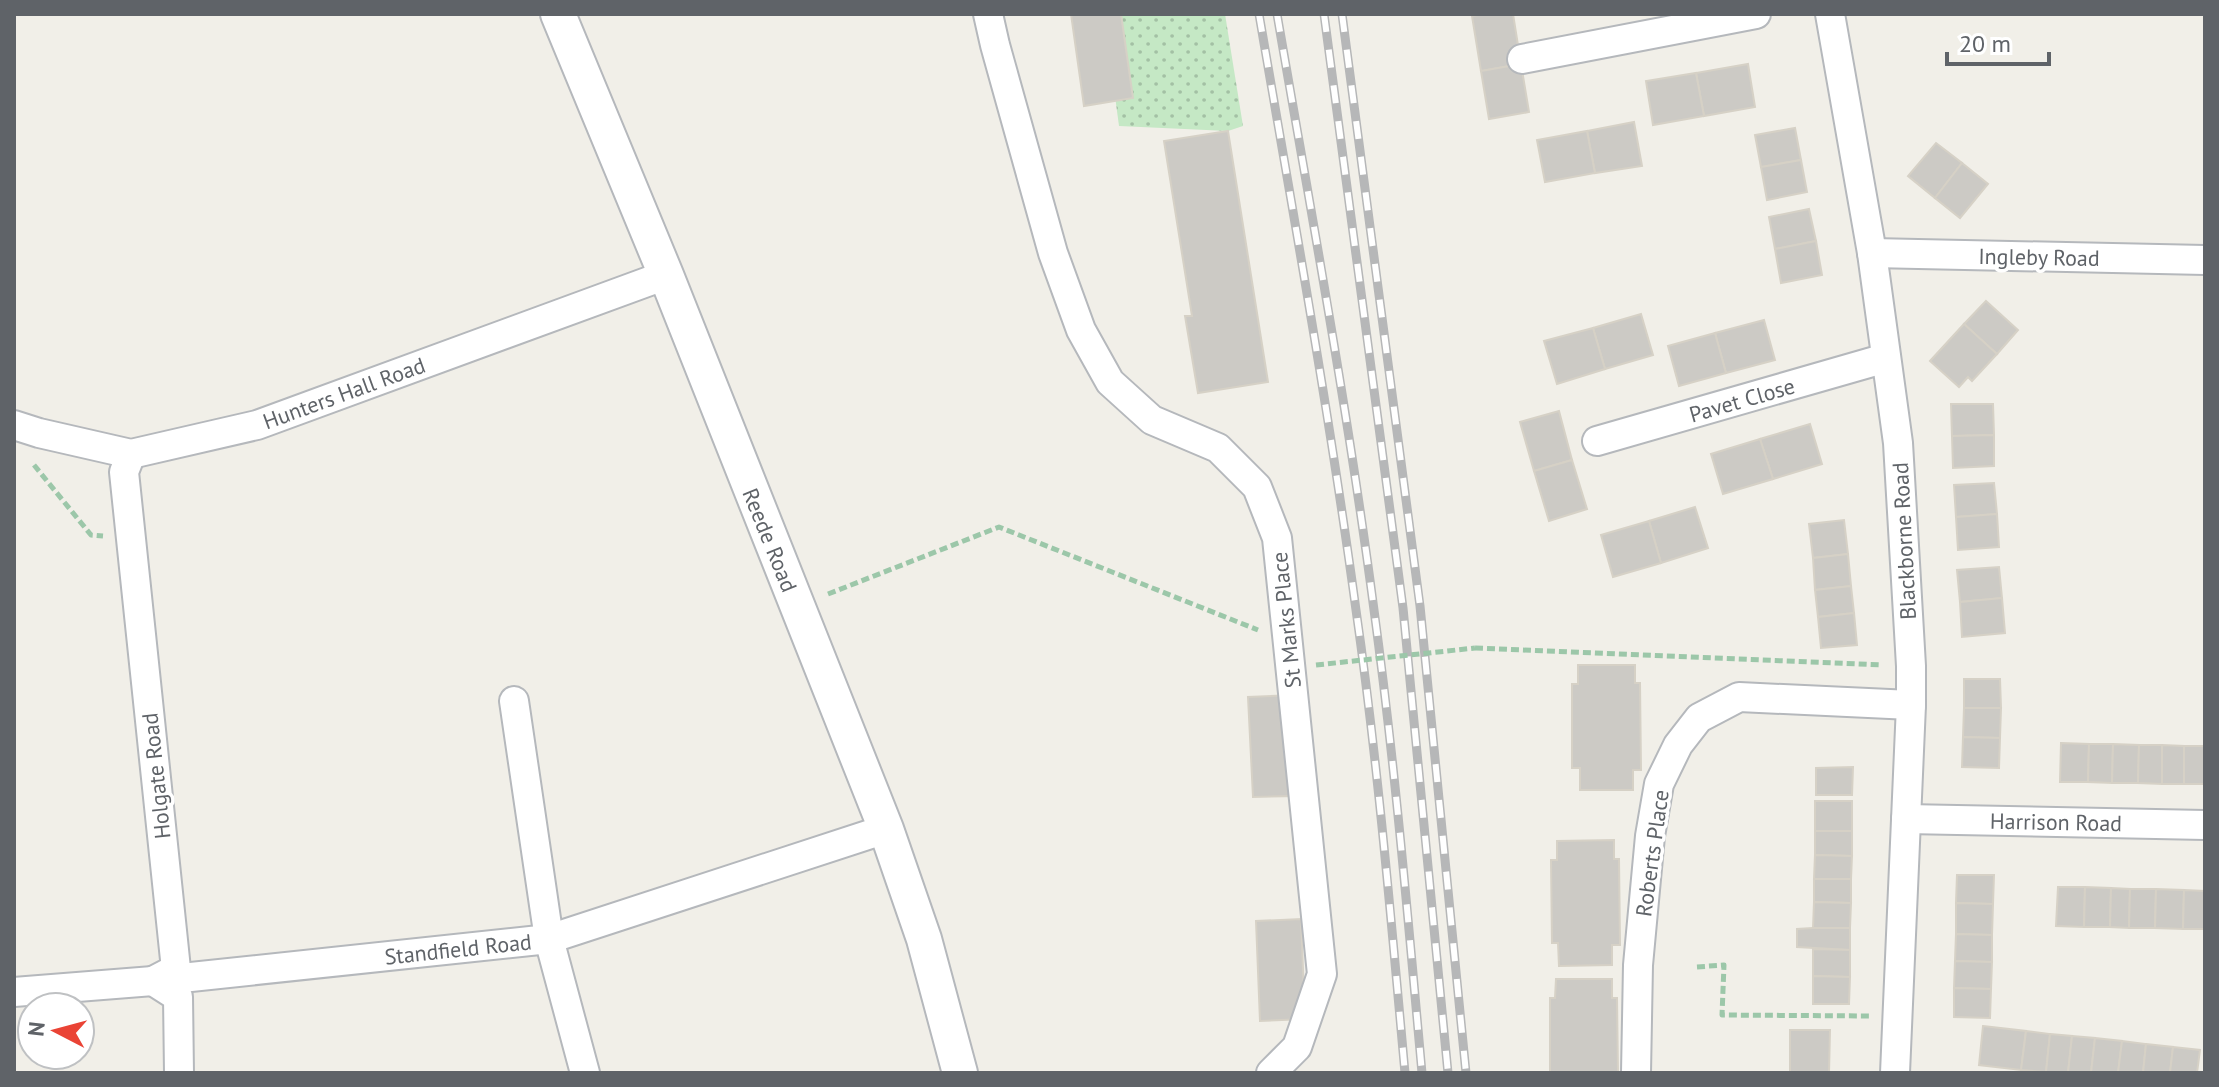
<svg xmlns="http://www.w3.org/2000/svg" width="2219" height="1087" font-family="'PT Sans',sans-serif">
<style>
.grass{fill:url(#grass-dots)}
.building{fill:#cccac5;stroke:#d6d1c6;stroke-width:2}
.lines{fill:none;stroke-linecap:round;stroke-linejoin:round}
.minor-casing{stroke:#b5b8bc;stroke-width:32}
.tertiary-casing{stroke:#b5b8bc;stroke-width:38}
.path{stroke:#9cc7a9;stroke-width:5;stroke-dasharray:8 4;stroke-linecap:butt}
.minor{stroke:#fff;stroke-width:28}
.tertiary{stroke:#fff;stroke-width:34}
.rail-casing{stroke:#b6b7b8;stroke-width:9}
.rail{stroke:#fff;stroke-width:6;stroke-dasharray:18;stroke-linecap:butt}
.path-bridge{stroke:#9cc7a9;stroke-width:5;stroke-dasharray:8 4;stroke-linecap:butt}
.labels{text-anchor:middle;stroke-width:7;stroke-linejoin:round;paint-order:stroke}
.street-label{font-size:22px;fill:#5f6368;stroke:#fff}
</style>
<defs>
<pattern id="grass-dots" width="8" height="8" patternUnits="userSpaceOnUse" patternTransform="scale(2)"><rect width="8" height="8" fill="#c5e8c5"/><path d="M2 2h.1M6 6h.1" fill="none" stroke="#a3c0a4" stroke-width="1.8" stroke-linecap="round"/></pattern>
</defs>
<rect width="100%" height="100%" fill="#f1efe8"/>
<path class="grass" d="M 1104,14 L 1225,14 L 1243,126 L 1228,131 L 1119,126 Z"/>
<g class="building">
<path d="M 1071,14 L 1121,14 L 1133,98 L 1084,106 Z"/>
<path d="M 1484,14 L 1513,14 L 1521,64 L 1481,71 L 1472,16 Z"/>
<path d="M 1521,64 L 1529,112 L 1489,119 L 1481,71 Z"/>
<path d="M 1748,64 L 1755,107 L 1704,116 L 1696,73 Z"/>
<path d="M 1696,73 L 1704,116 L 1653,125 L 1646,81 Z"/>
<path d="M 1634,122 L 1642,166 L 1595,173 L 1587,131 Z"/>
<path d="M 1795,128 L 1801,160 L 1761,167 L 1755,135 Z"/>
<path d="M 1228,131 L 1268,382 L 1198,393 L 1185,316 L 1192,316 L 1164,141 Z"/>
<path d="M 1587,131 L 1595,173 L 1545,182 L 1537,140 Z"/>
<path d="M 1936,143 L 1962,163 L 1935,198 L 1908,176 Z"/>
<path d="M 1801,160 L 1807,192 L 1767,200 L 1761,167 Z"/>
<path d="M 1962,163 L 1988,184 L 1960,218 L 1935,198 Z"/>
<path d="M 1809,209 L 1816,241 L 1775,249 L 1769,217 Z"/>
<path d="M 1816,241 L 1822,275 L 1781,283 L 1775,249 Z"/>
<path d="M 1986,301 L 2018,330 L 1997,354 L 1964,324 Z"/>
<path d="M 1641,314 L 1653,355 L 1605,369 L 1593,328 Z"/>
<path d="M 1764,320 L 1775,360 L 1726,373 L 1715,333 Z"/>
<path d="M 1964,324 L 1997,354 L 1972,381 L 1968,377 L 1959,387 L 1930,361 Z"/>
<path d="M 1593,328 L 1605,369 L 1557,384 L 1544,341 Z"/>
<path d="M 1715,333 L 1726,373 L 1679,386 L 1668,346 Z"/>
<path d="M 1951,404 L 1993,404 L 1994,435 L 1952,436 Z"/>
<path d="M 1559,411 L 1572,460 L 1534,471 L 1520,422 Z"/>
<path d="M 1810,424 L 1822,464 L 1773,479 L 1760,439 Z"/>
<path d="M 1994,435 L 1994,466 L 1953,468 L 1952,436 Z"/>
<path d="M 1760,439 L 1773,479 L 1723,494 L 1711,454 Z"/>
<path d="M 1572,460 L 1587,509 L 1549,521 L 1534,471 Z"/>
<path d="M 1994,483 L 1997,514 L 1956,517 L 1954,485 Z"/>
<path d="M 1695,507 L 1708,548 L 1661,563 L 1649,521 Z"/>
<path d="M 1997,514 L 1999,547 L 1958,550 L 1956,517 Z"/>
<path d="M 1844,520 L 1848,554 L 1813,558 L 1809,524 Z"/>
<path d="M 1649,521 L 1661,563 L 1613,577 L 1601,535 Z"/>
<path d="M 1848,554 L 1851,586 L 1815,590 L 1813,558 Z"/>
<path d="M 1999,567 L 2002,598 L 1960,602 L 1957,570 Z"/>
<path d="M 1851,586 L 1854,613 L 1818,617 L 1815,590 Z"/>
<path d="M 2002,598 L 2005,633 L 1962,637 L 1960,602 Z"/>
<path d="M 1854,613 L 1857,645 L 1821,648 L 1818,617 Z"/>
<path d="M 1578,665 L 1635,665 L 1635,683 L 1640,683 L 1641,770 L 1633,770 L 1633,790 L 1580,790 L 1580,768 L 1572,768 L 1572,684 L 1578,684 Z"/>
<path d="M 1964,679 L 2000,679 L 2001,708 L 1964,708 Z"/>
<path d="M 1293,695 L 1297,796 L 1253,797 L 1248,697 Z"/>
<path d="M 1964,708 L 2001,708 L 2000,738 L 1963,737 Z"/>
<path d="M 1963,737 L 2000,738 L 1999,768 L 1962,767 Z"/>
<path d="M 2061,743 L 2089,744 L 2088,782 L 2060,782 Z"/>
<path d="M 2089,744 L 2113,744 L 2112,783 L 2088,782 Z"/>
<path d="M 2113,744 L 2139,745 L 2138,783 L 2112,783 Z"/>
<path d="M 2139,745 L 2162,745 L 2162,784 L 2138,783 Z"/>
<path d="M 2162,745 L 2184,746 L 2184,784 L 2162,784 Z"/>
<rect x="2184" y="746" width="21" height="38"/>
<path d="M 1853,767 L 1852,795 L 1816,795 L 1816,768 Z"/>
<rect x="1815" y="801" width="37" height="30"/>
<path d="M 1815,831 L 1852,831 L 1852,856 L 1815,855 Z"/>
<path d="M 1614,840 L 1614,859 L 1619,859 L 1620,945 L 1612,945 L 1612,965 L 1559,966 L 1558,943 L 1552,943 L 1551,860 L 1557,860 L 1557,841 Z"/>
<path d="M 1815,855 L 1852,856 L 1851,879 L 1814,879 Z"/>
<path d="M 1957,875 L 1994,875 L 1993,904 L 1956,903 Z"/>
<path d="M 1814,879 L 1851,879 L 1851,903 L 1814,902 Z"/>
<path d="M 2058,887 L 2085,887 L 2084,927 L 2056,926 Z"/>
<path d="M 2085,887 L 2111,888 L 2110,927 L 2084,927 Z"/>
<path d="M 2111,888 L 2130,889 L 2129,928 L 2110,927 Z"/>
<path d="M 2130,889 L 2156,889 L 2155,928 L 2129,928 Z"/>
<path d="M 2156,889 L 2184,890 L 2183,929 L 2155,928 Z"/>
<path d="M 2184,890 L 2205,891 L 2205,929 L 2183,929 Z"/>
<path d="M 1814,902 L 1851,903 L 1850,928 L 1813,928 Z"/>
<path d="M 1956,903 L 1993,904 L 1992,935 L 1956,934 Z"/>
<path d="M 1301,919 L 1305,1019 L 1260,1021 L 1256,921 Z"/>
<path d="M 1813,928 L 1850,928 L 1850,950 L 1797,947 L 1797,929 Z"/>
<path d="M 1956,934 L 1992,935 L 1992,962 L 1955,961 Z"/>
<path d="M 1813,949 L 1850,950 L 1850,977 L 1813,976 Z"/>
<path d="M 1955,961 L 1992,962 L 1991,989 L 1954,988 Z"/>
<path d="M 1813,976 L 1850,977 L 1849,1004 L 1813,1004 Z"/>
<path d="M 1556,979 L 1612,979 L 1612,998 L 1617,998 L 1618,1073 L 1550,1073 L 1550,998 L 1555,998 Z"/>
<path d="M 1954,988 L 1991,989 L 1990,1018 L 1954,1017 Z"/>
<path d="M 1983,1026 L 2026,1031 L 2021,1070 L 1979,1065 Z"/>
<path d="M 1790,1030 L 1830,1030 L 1829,1073 L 1790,1073 Z"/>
<path d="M 2026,1031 L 2050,1034 L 2046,1072 L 2021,1070 Z"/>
<path d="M 2050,1034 L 2072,1036 L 2068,1073 L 2046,1072 Z"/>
<path d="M 2072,1036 L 2095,1038 L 2091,1073 L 2068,1073 Z"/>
<path d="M 2095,1038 L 2122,1041 L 2118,1073 L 2091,1073 Z"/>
<path d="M 2122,1041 L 2146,1044 L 2143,1073 L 2118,1073 Z"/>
<path d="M 2146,1044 L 2173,1047 L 2170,1073 L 2143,1073 Z"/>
<path d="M 2173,1047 L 2200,1050 L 2197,1073 L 2170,1073 Z"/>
</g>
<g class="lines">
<defs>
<g id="minor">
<path d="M 988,14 L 995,45 L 1053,253 L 1081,330 L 1110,382 L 1152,420 L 1218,448 L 1257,487 L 1277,538 L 1322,974 L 1297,1047 L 1271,1073"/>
<path d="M 1830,14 L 1872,253 L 1898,443 L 1911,666 L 1911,705 L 1895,1073"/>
<path d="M 1522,59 L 1756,14"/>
<path d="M 1872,253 L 2205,260"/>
<path d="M 14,425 L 39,433 L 131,454 L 257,425 L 666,275"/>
<path d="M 1597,441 L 1886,358"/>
<path d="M 131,454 L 124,472 L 176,969 L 153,981 L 178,997 L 179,1073"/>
<path d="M 514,701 L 549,939 L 585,1073"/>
<path d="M 1906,819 L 2205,825"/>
<path d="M 14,992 L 153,981 L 549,939 L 886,829"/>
<path d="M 1636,1073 L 1638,965 L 1650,836 L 1659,784 L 1678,745 L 1699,718 L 1739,697 L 1911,705"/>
</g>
<path id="tertiary" d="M 558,14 L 666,275 L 886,829 L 924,939 L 960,1073"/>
</defs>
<use href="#minor" class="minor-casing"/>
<use href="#tertiary" class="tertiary-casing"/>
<g class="path">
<path d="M 34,465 L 91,535 L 103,536"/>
<path d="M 828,594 L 999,527 L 1258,630"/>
<path d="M 1475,648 L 1882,665"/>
<path d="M 1697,967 L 1724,965 L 1722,1015 L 1869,1016"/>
</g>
<use href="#minor" class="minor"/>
<use href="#tertiary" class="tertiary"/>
<defs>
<g id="rail">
<path d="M 1259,14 C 1293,213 1329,411 1356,610 C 1378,764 1391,919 1405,1073"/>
<path d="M 1277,14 C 1311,212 1348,411 1374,610 C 1395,764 1408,919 1422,1073"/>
<path d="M 1324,14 L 1403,608 L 1448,1073"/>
<path d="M 1342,14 L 1420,606 L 1466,1073"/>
</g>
</defs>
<use href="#rail" class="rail-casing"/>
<use href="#rail" class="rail"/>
<path class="path-bridge" d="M 1316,665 L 1475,648"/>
</g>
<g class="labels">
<g class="street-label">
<text transform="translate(2039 257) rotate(1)" y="8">Ingleby Road</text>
<text transform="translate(344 393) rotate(-20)" y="8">Hunters Hall Road</text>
<text transform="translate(1742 400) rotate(-16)" y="8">Pavet Close</text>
<text transform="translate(770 540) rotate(68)" y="8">Reede Road</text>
<text transform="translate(1904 541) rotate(-93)" y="8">Blackborne Road</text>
<text transform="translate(1286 620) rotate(-96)" y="8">St Marks Place</text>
<text transform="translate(156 776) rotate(-96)" y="8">Holgate Road</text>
<text transform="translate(2056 822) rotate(1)" y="8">Harrison Road</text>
<text transform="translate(1652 853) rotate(-82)" y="8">Roberts Place</text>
<text transform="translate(458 949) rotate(-6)" y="8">Standfield Road</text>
</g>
</g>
<rect width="2219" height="1087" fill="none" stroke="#5f6368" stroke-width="32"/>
<g transform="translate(56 1031) rotate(276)"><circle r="38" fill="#ffffff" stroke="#bfc1c3" stroke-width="2"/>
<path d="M0-6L14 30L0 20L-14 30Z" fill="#ea4335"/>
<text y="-12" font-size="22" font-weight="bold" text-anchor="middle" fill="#5f6368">N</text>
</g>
<path d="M1947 52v12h102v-12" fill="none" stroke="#5f6368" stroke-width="4"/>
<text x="1959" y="52" font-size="24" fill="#5f6368" stroke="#ffffff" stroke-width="6" paint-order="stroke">20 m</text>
</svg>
